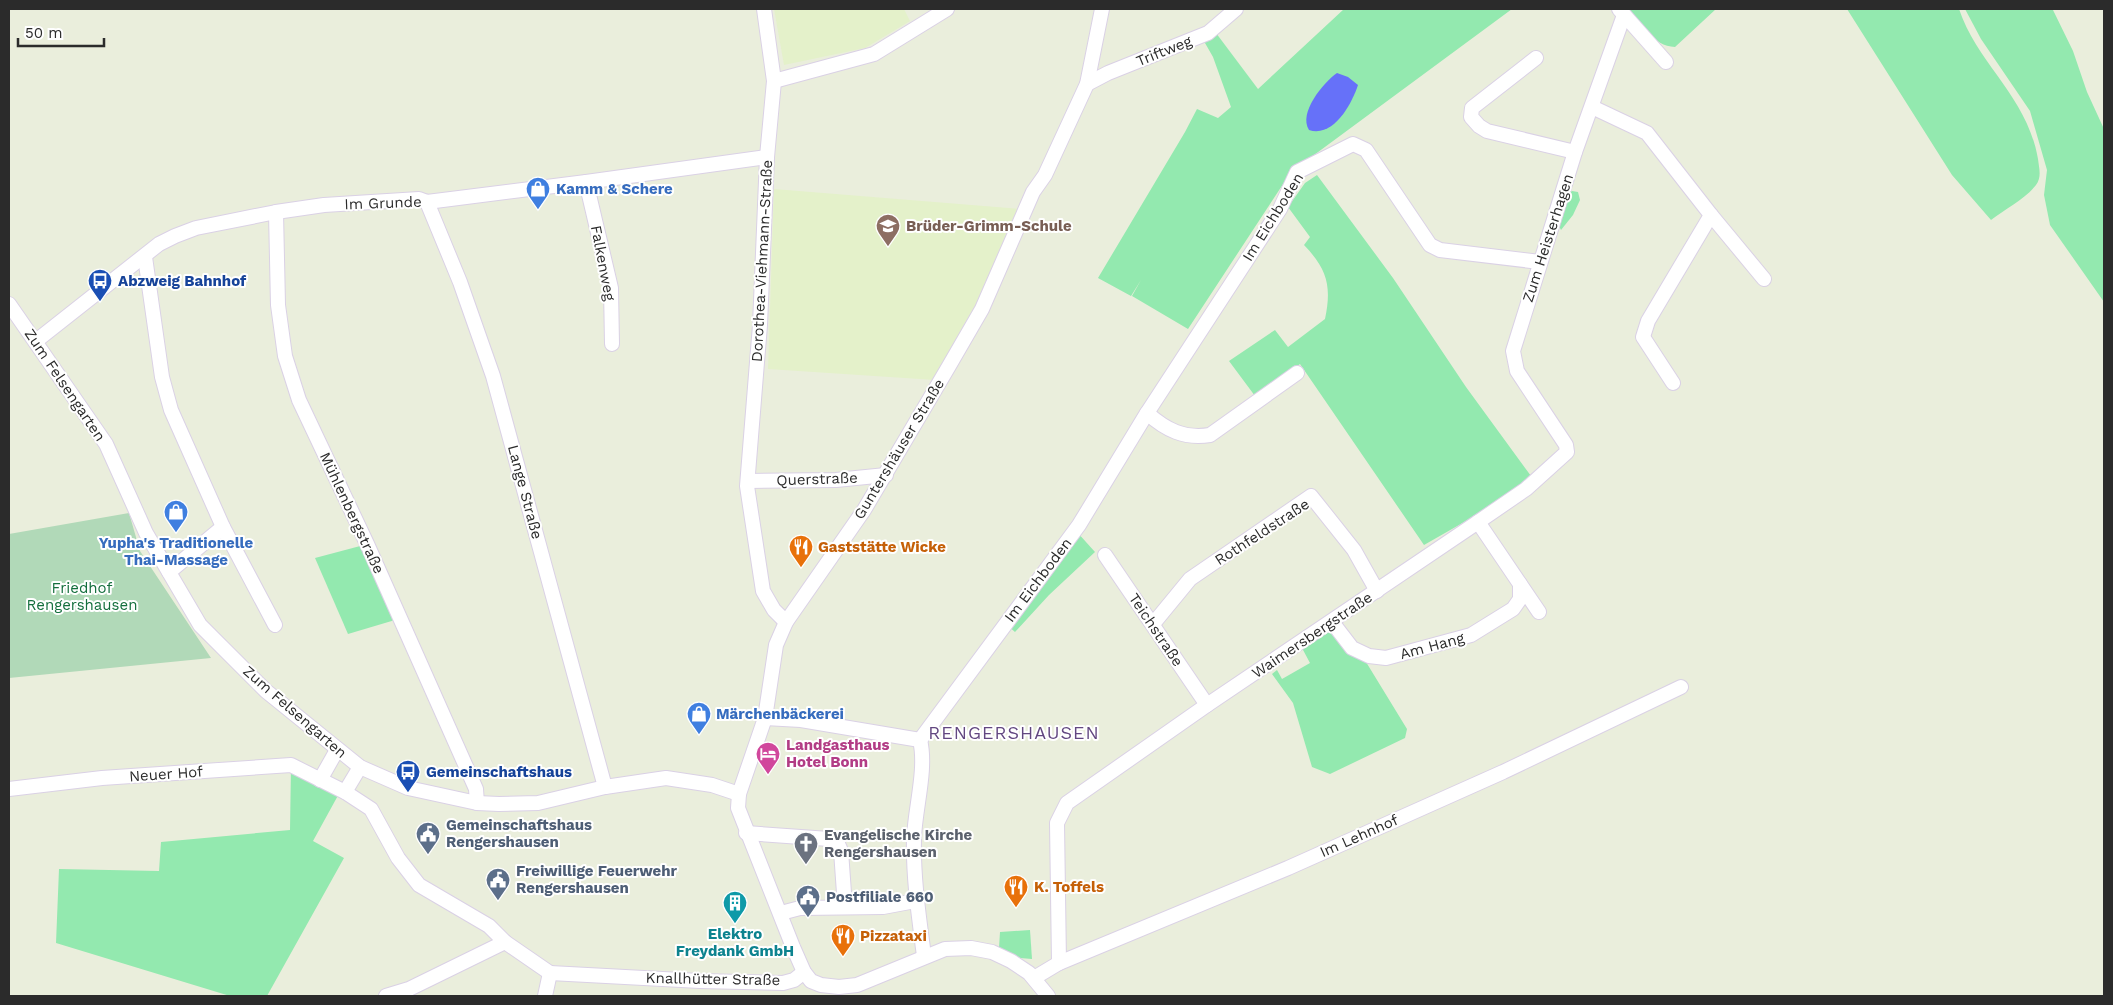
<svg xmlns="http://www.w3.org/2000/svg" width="2113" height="1005" font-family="'Work Sans',sans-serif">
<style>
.education{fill:#e4f1ca}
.green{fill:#93e9af}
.cemetery{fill:#b1d9b8}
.water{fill:#6671f9}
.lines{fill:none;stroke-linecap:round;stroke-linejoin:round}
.minor-casing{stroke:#dad1e5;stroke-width:16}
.minor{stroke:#fff;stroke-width:14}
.labels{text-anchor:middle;stroke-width:4;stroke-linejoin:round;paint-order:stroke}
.street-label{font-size:15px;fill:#2b2b2b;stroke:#fff}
.shop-label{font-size:15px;font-weight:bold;fill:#366cbe;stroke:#fff;text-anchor:start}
.education-label{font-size:15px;font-weight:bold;fill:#785e54;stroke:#fff;text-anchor:start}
.transit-label{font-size:15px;font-weight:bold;fill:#164399;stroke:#fff;text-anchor:start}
.food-label{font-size:15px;font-weight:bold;fill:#c56008;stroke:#fff;text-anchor:start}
.park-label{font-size:15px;fill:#146f3d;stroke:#fff}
.hotel-label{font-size:15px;font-weight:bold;fill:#b23c85;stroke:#fff;text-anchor:start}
.service-label{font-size:15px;font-weight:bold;fill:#4e5e75;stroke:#fff;text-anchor:start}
.worship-label{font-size:15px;font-weight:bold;fill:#5b616d;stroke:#fff;text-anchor:start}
.culture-label{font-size:15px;font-weight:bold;fill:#0d838f;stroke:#fff}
.quarter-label{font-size:18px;letter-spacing:1px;fill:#624780;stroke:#fff}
</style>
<rect width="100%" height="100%" fill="#eaeedc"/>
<g class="education">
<path d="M 774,9 L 904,9 L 910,21 L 865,48 L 784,65 Z"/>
<path d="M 774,189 L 1021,209 L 977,308 L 935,380 L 768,369 Z"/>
</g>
<g class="green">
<path d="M 1344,9 L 1512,9 L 1291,172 L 1188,329 L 1132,296 L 1141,280 L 1131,296 L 1098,278 L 1185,132 L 1197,109 L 1218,118 L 1231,107 L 1213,57 L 1201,36 L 1213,29 L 1258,89 Z"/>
<path d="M 1627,9 L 1716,9 L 1675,47 C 1653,46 1641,24 1627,9 Z"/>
<path d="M 1847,9 L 1959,9 C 1978,65 2027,96 2038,159 C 2039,168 2042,177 2036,185 C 2025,199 2005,209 1991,220 L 1952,175 Z"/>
<path d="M 1965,9 L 2053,10 L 2073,51 L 2087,92 L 2104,129 L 2104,302 L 2050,225 L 2044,195 L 2047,170 L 2030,111 L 1981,39 Z"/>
<path d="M 1317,175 L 1393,278 L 1466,387 L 1531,476 L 1508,497 L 1424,545 L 1300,364 L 1255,396 L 1229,361 L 1275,330 L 1288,347 L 1325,319 C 1332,286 1327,269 1304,245 L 1310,237 L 1288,207 L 1305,183 Z"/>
<path d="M 1572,191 L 1578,192 L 1580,200 L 1573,215 L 1561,230 L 1559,226 L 1568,194 Z"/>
<path d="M 1077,532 L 1095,552 L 1049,595 L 1015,632 L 1007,625 Z"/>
<path d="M 364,545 L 395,620 L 348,634 L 315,558 Z"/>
<path d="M 1333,629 L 1366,662 L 1407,729 L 1405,738 L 1330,774 L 1312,767 L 1293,703 L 1272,674 L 1277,670 L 1282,679 L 1310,663 L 1302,648 Z"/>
<path d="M 291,765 L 341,790 L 313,841 L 344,858 L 267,996 L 230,996 L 56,943 L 59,869 L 159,871 L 161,842 L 290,830 Z"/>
<path d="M 1030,930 L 1032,959 L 1020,958 L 999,948 L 1000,932 Z"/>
</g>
<path class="cemetery" d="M 129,513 L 140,551 L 211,658 L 9,678 L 9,534 Z"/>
<path class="water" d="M 1337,73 L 1348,77 L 1358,85 C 1352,103 1334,138 1309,130 C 1298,113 1323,83 1337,73 Z"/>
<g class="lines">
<defs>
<g id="minor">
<path d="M 764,9 L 774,81 L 767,157 L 760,325 L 747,486 L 763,591 L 774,610 L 786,622"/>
<path d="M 1619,9 L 1666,62"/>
<path d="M 1536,58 L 1472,108 L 1471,117 L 1479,126 L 1487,131 L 1575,152"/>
<path d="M 774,81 L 874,54 L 947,9"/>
<path d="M 1087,84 L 1108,73 L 1208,33 L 1236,9"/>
<path d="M 1592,107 L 1647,133 L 1711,215 L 1648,321 L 1643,337 L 1673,383"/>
<path d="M 586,182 L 611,288 L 612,344"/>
<path d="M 427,202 L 460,282 L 493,376 L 605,787"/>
<path d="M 276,212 L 278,305 L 285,356 L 299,400 L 368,546 L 476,789 L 477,803"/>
<path d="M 1711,215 L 1764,279"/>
<path d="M 145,257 L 162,377 L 171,410 L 223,527 L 275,625"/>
<path d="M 9,304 L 106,444 L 146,533 L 200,625 L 266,691 L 360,767 L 408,788 L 477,803 L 499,804 L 538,803 L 605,787 L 666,778 L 712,785 L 739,794"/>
<path d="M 36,341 L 159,244 L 175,236 L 196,228 L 276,212 L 324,205 L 419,199 L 427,202 L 586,182 L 767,157"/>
<path d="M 1147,413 C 1166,430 1184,439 1210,435 L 1297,373"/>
<path d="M 748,481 L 836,480 L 886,475"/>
<path d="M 1105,555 L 1207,705"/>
<path d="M 169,572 L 223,527"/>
<path d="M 1520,584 L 1539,612"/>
<path d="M 1332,622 L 1352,648 L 1369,656 L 1386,658 L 1471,635 L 1513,609 L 1520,599 L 1520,584 L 1478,522"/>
<path d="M 1153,624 L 1190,579 L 1311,496 L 1354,550 L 1377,591"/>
<path d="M 765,718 L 801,720 L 920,740"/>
<path d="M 920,740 L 1079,525 L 1147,413 L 1280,209 L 1297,172 L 1353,144 L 1366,150 L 1430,245 L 1440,250 L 1540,262"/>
<path d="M 920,740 C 927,769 915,808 914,838 C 913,878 919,917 924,956"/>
<path d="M 320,780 L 337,750"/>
<path d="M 9,789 L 102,778 L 291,765 L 345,792 L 371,809 L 398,858 L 419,885 L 489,926 L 505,942 L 550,973"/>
<path d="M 345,792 L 360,767"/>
<path d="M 746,833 L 829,839 L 838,844 L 841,851 L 845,907"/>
<path d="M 781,913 L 800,908 L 883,907 L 915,901"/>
<path d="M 1059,963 L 1057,823 L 1067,803 L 1207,705 L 1478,522 L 1526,489 L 1567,452 L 1566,445 L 1517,371 L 1513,351 L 1575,152 L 1624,15"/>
<path d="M 550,973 L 700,981 L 783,983 L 794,980 L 804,972"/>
<path d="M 1034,978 L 1059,963 L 1288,868 L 1503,772 L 1681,687"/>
<path d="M 386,996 L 409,989 L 505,942"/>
<path d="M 545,996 L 550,973"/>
<path d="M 1048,996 L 1029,973 L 1011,961 L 992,952 L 971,948 L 945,949 L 857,985 L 839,987 L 821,985 L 811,981 L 804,972 L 793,947 L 738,808 L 739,794 L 765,718 L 776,645 L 786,622 L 864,510 L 949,366 L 982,309 L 1033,192 L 1045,175 L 1087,84 L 1102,9"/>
</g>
</defs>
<use href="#minor" class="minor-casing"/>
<use href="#minor" class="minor"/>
</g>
<defs>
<symbol id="shop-pin" viewBox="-11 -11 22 30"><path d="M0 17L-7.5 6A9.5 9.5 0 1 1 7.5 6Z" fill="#3f7fe0" stroke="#fff"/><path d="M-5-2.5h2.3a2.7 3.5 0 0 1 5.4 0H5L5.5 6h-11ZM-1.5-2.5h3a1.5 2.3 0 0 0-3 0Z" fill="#fff"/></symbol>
<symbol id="school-pin" viewBox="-11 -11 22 30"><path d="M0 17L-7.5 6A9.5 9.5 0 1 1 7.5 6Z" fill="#8d6e63" stroke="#fff"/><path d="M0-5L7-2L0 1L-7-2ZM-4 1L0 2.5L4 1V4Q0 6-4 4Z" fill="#fff"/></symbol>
<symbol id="bus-pin" viewBox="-11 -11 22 30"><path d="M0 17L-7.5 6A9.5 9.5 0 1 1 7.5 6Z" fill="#1a4fb4" stroke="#fff"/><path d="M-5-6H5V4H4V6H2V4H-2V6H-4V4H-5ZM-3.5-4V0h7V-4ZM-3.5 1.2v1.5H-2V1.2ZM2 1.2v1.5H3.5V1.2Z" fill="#fff"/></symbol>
<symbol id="restaurant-pin" viewBox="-11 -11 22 30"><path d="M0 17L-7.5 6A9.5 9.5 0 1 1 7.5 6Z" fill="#e8710a" stroke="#fff"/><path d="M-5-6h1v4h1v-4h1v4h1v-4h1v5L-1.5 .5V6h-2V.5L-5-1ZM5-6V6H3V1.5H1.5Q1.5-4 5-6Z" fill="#fff"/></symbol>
<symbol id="hotel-pin" viewBox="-11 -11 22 30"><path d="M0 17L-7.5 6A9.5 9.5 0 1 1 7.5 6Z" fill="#d1479c" stroke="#fff"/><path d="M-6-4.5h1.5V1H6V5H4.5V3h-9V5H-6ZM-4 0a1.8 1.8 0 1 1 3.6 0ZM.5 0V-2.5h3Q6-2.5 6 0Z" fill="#fff"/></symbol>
<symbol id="civic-pin" viewBox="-11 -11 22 30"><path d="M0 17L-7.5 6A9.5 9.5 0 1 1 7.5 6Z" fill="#5c6f8a" stroke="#fff"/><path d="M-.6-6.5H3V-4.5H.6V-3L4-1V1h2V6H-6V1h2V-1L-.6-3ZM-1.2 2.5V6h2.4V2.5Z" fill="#fff"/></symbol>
<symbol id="church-pin" viewBox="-11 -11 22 30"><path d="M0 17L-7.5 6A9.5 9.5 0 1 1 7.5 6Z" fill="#6b7280" stroke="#fff"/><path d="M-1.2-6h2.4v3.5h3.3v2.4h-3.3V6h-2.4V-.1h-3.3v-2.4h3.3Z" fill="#fff"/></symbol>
<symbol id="building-pin" viewBox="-11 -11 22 30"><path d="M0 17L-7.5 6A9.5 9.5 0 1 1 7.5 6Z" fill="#0f9aa8" stroke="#fff"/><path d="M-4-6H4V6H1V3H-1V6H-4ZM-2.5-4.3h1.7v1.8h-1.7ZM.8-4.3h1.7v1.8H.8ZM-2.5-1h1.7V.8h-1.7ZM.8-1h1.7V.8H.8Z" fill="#fff"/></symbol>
</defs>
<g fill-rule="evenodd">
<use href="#shop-pin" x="524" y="175" width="28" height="38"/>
<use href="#school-pin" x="874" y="212" width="28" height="38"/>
<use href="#bus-pin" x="86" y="267" width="28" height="38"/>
<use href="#shop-pin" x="162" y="498" width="28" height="38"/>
<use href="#restaurant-pin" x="787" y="533" width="28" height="38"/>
<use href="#shop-pin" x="685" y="700" width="28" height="38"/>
<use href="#hotel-pin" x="754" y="740" width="28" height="38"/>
<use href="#bus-pin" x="394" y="758" width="28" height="38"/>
<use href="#civic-pin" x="414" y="820" width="28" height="38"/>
<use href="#church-pin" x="792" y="830" width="28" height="38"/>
<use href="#civic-pin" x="484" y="866" width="28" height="38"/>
<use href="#restaurant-pin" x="1002" y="873" width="28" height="38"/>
<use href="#civic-pin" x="794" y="883" width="28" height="38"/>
<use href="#building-pin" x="721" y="889" width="28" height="38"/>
<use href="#restaurant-pin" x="829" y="922" width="28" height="38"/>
</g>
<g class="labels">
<g class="street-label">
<text transform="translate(1164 51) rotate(-22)" y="5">Triftweg</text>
<text transform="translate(383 203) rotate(-2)" y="5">Im Grunde</text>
<text transform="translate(1273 217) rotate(-58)" y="5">Im Eichboden</text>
<text transform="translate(1548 238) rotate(-72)" y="5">Zum Heisterhagen</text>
<text transform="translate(762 261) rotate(-87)" y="5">Dorothea-Viehmann-Straße</text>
<text transform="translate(603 263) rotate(79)" y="5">Falkenweg</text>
<text transform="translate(65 385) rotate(56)" y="5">Zum Felsengarten</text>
<text transform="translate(899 449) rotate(-59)" y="5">Guntershäuser Straße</text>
<text transform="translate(817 479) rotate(-2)" y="5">Querstraße</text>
<text transform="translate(525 492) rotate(75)" y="5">Lange Straße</text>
<text transform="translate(352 513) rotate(65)" y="5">Mühlenbergstraße</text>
<text transform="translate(1262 532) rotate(-33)" y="5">Rothfeldstraße</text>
<text transform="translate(1038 580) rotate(-53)" y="5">Im Eichboden</text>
<text transform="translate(1156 630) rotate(56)" y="5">Teichstraße</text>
<text transform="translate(1312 635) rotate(-34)" y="5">Waimersbergstraße</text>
<text transform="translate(1432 646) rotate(-15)" y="5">Am Hang</text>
<text transform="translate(295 712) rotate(41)" y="5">Zum Felsengarten</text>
<text transform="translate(166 774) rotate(-4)" y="5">Neuer Hof</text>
<text transform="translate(1359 836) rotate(-24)" y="5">Im Lehnhof</text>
<text transform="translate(713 979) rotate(1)" y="5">Knallhütter Straße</text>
</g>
<g class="shop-label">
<text x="556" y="194">Kamm &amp; Schere</text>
<text x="176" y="548" text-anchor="middle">Yupha's Traditionelle<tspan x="176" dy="17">Thai-Massage</tspan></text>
<text x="716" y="719">Märchenbäckerei</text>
</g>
<g class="education-label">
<text x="906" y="231">Brüder-Grimm-Schule</text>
</g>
<g class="transit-label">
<text x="118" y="286">Abzweig Bahnhof</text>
<text x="426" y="777">Gemeinschaftshaus</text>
</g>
<g class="food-label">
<text x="818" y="552">Gaststätte Wicke</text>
<text x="1034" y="892">K. Toffels</text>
<text x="860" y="941">Pizzataxi</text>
</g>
<g class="park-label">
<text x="82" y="593">Friedhof<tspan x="82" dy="17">Rengershausen</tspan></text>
</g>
<g class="hotel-label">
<text x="786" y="750">Landgasthaus<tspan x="786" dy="17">Hotel Bonn</tspan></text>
</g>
<g class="service-label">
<text x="446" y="830">Gemeinschaftshaus<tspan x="446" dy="17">Rengershausen</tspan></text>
<text x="516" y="876">Freiwillige Feuerwehr<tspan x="516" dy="17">Rengershausen</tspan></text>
<text x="826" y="902">Postfiliale 660</text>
</g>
<g class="worship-label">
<text x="824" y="840">Evangelische Kirche<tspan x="824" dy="17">Rengershausen</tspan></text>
</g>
<g class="culture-label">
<text x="735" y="939">Elektro<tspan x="735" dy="17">Freydank GmbH</tspan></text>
</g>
<g class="quarter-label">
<text x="1014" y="739">RENGERSHAUSEN</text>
</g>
</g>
<rect width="2113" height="1005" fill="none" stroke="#2b2b2b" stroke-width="20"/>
<path d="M18 38v8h86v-8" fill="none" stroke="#2b2b2b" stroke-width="2.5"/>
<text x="25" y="38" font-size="15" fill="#2b2b2b" stroke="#ffffff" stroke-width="4" paint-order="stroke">50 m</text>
</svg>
